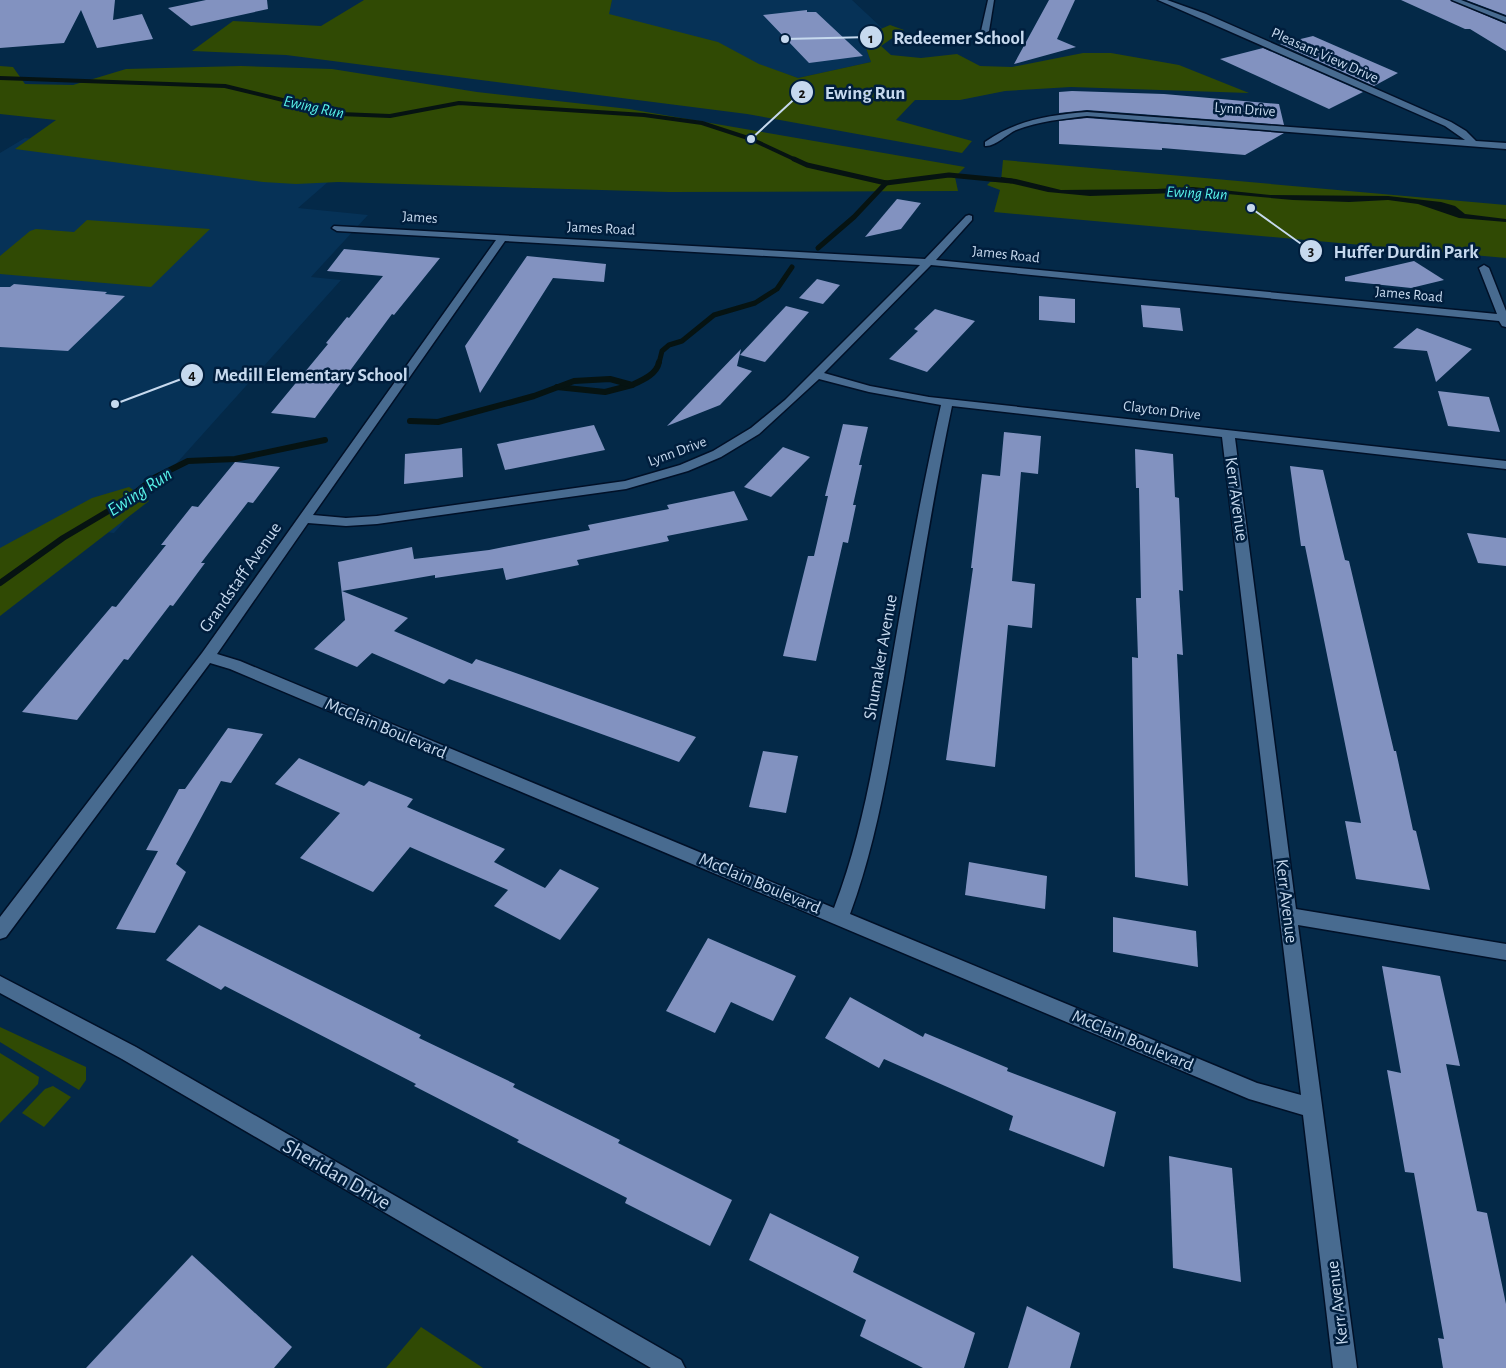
<svg xmlns="http://www.w3.org/2000/svg" width="1506" height="1368" font-family="'Alegreya Sans',sans-serif">
<style>
.built{fill:#063257}
.green{fill:#304a04}
.water{fill:#061312}
.lines{fill:none;stroke-linecap:round;stroke-linejoin:round}
.stream-far2{stroke:#061312;stroke-width:4}
.stream-far1{stroke:#061312;stroke-width:5}
.stream{stroke:#061312;stroke-width:6}
.building{fill:#8292c0}
.minor-casing{stroke:#001027;stroke-width:3}
.minor{fill:#486b90;fill-rule:evenodd}
.labels{text-anchor:middle;stroke-width:5;stroke-linejoin:round;paint-order:stroke}
.far-street-label{font-size:15px;fill:#c6d9ee;stroke:#001e3d}
.far-water-label{font-size:16px;font-style:italic;fill:#57f1e8;stroke:#001e3d}
.street-label{font-size:18px;fill:#c6d9ee;stroke:#001e3d}
.water-label{font-size:19px;font-style:italic;fill:#57f1e8;stroke:#001e3d}
.near-street-label{font-size:21px;fill:#c6d9ee;stroke:#001e3d}
.leader{fill:none;stroke:#c6d9ee;stroke-width:2}
.callout-dot{fill:#c6d9ee;stroke:#001e3d;stroke-width:2}
.mark-label{font-size:15px;text-anchor:middle;font-weight:bold;fill:#111}
.callout-label{font-size:19px;text-anchor:middle;font-weight:bold;fill:#c6d9ee;stroke:#001e3d;stroke-width:5;stroke-linejoin:round;paint-order:stroke}
</style>
<rect width="100%" height="100%" fill="#042948"/>
<g class="built">
<path d="M 612,0 L 852,0 L 882,28 L 862,37 L 871,62 L 798,78 L 608,14 Z"/>
<path d="M 25,138 L 194,154 L 351,162 L 298,208 L 368,215 L 311,277 L 341,280 L 114,533 L 58,527 L 0,564 L 0,153 Z"/>
</g>
<g class="green">
<path d="M 364,0 L 612,0 L 609,14 L 718,42 L 759,64 L 798,78 L 871,62 L 862,37 L 890,25 L 904,30 L 881,46 L 891,55 L 921,58 L 957,54 L 980,66 L 1012,67 L 1083,53 L 1111,53 L 1179,65 L 1249,93 L 1071,87 L 1005,91 L 960,100 L 915,100 L 896,120 L 972,141 L 962,153 L 747,114 L 286,55 L 192,51 L 233,21 L 321,26 Z"/>
<path d="M 0,66 L 13,67 L 25,84 L 73,85 L 126,69 L 241,66 L 332,69 L 477,92 L 629,109 L 965,167 L 955,177 L 958,191 L 669,192 L 338,182 L 296,184 L 263,182 L 15,149 L 56,120 L 0,114 Z"/>
<path d="M 1003,160 L 1506,205 L 1506,258 L 994,212 L 1000,190 L 987,185 L 990,182 L 1001,181 Z"/>
<path d="M 87,220 L 210,229 L 151,287 L 0,274 L 0,256 L 30,231 L 36,229 L 74,232 Z"/>
<path d="M 129,487 L 149,501 L 0,616 L 0,548 L 92,498 Z"/>
<path d="M 0,1027 L 86,1067 L 86,1080 L 79,1090 L 0,1042 Z"/>
<path d="M 0,1053 L 39,1077 L 38,1084 L 0,1123 Z"/>
<path d="M 53,1086 L 71,1097 L 44,1127 L 22,1113 L 45,1089 Z"/>
<path d="M 421,1327 L 483,1368 L 386,1368 Z"/>
</g>
<path class="water" d="M 1001,177 L 1016,179 L 1061,190 L 1157,189 L 1193,187 L 1270,195 L 1388,196 L 1441,202 L 1455,206 L 1465,214 L 1506,219 L 1506,222 L 1459,218 L 1418,204 L 1388,200 L 1349,202 L 1293,200 L 1205,192 L 1090,196 L 1048,192 L 1001,181 Z"/>
<g class="lines">
<path class="stream-far2" d="M 0,78 L 225,86 L 340,114 L 390,116 L 459,103 L 644,115 L 702,123 L 751,139 L 796,160"/>
<g class="stream-far1">
<path d="M 794,159 L 807,165 L 886,183 L 949,175 L 1011,181"/>
<path d="M 818,248 L 854,217 L 886,183"/>
<path d="M 659,363 L 662,351 L 669,345 L 682,341 L 714,315 L 755,303 L 777,289 L 792,267"/>
</g>
<g class="stream">
<path d="M 557,387 L 605,392 L 632,385"/>
<path d="M 410,421 L 438,422 L 534,396 L 574,381 L 610,379 L 632,385 C 643,380 657,374 659,362"/>
<path d="M 0,583 L 63,538 L 122,503 L 154,478 L 188,461 L 235,459 L 325,440"/>
</g>
</g>
<g class="building">
<path d="M 0,0 L 115,0 L 113,20 L 142,14 L 153,39 L 97,48 L 81,10 L 64,43 L 0,48 Z"/>
<path d="M 206,0 L 267,0 L 268,9 L 191,26 L 168,8 Z"/>
<path d="M 1049,0 L 1075,0 L 1057,39 L 1076,47 L 1014,64 Z"/>
<path d="M 1401,0 L 1450,0 L 1506,24 L 1506,51 L 1470,29 L 1465,29 Z"/>
<path d="M 1466,0 L 1506,0 L 1506,15 Z"/>
<path d="M 807,10 L 807,12 L 816,12 L 863,56 L 809,63 L 763,15 Z"/>
<path d="M 1313,36 L 1368,60 L 1398,73 L 1374,86 L 1280,44 Z"/>
<path d="M 1263,48 L 1363,92 L 1329,109 L 1220,59 Z"/>
<path d="M 1072,91 L 1164,94 L 1279,104 L 1284,125 L 1087,110 L 1059,113 L 1059,92 Z"/>
<path d="M 1087,118 L 1284,133 L 1245,155 L 1162,148 L 1162,150 L 1059,144 L 1059,121 Z"/>
<path d="M 897,199 L 921,203 L 901,229 L 865,237 Z"/>
<path d="M 344,249 L 440,258 L 394,315 L 392,314 L 315,418 L 271,413 L 328,344 L 326,343 L 347,317 L 349,318 L 383,276 L 327,271 Z"/>
<path d="M 527,256 L 606,264 L 604,282 L 553,278 L 480,393 L 465,346 Z"/>
<path d="M 1414,261 L 1444,280 L 1411,288 L 1345,281 L 1345,277 Z"/>
<path d="M 817,279 L 840,285 L 823,304 L 799,298 Z"/>
<path d="M 14,284 L 107,292 L 105,294 L 125,296 L 68,351 L 0,347 L 0,287 L 10,287 Z"/>
<path d="M 1039,296 L 1075,299 L 1075,323 L 1039,320 Z"/>
<path d="M 1141,305 L 1180,308 L 1183,331 L 1143,327 Z"/>
<path d="M 786,306 L 809,312 L 765,362 L 740,355 Z"/>
<path d="M 935,309 L 975,321 L 927,372 L 889,359 L 918,331 L 914,329 Z"/>
<path d="M 1417,328 L 1422,330 L 1472,349 L 1436,382 L 1427,351 L 1393,348 Z"/>
<path d="M 741,349 L 737,366 L 752,371 L 720,405 L 667,426 Z"/>
<path d="M 1438,391 L 1489,397 L 1500,432 L 1448,426 Z"/>
<path d="M 843,424 L 868,427 L 859,465 L 862,465 L 853,505 L 856,505 L 848,543 L 843,542 L 816,661 L 783,656 L 808,556 L 814,556 L 828,496 L 825,496 Z"/>
<path d="M 594,425 L 605,450 L 505,470 L 497,444 Z"/>
<path d="M 1004,432 L 1041,436 L 1038,474 L 1021,472 L 1012,581 L 1035,584 L 1032,628 L 1008,625 L 995,767 L 946,760 L 973,568 L 971,568 L 982,474 L 1000,476 Z"/>
<path d="M 783,447 L 810,457 L 771,497 L 744,487 Z"/>
<path d="M 462,448 L 463,477 L 404,484 L 405,454 Z"/>
<path d="M 1135,449 L 1173,454 L 1175,497 L 1179,498 L 1183,591 L 1179,590 L 1183,655 L 1177,654 L 1188,886 L 1135,877 L 1132,657 L 1138,658 L 1136,598 L 1141,598 L 1139,488 L 1136,488 Z"/>
<path d="M 235,462 L 280,467 L 253,503 L 248,502 L 201,563 L 205,563 L 173,606 L 170,605 L 128,660 L 124,659 L 77,720 L 22,712 L 112,606 L 116,607 L 166,545 L 161,545 L 192,506 L 198,507 Z"/>
<path d="M 1290,466 L 1323,470 L 1345,560 L 1349,561 L 1394,751 L 1396,751 L 1413,830 L 1416,831 L 1430,890 L 1356,879 L 1345,821 L 1361,823 L 1305,546 L 1301,546 Z"/>
<path d="M 734,491 L 748,520 L 667,536 L 669,541 L 577,560 L 579,565 L 506,580 L 503,568 L 435,578 L 435,575 L 342,591 L 408,618 L 394,631 L 472,664 L 476,659 L 696,737 L 679,762 L 449,679 L 444,684 L 372,653 L 357,667 L 314,649 L 345,620 L 338,562 L 412,547 L 414,559 L 489,550 L 590,530 L 588,525 L 669,509 L 667,505 Z"/>
<path d="M 1467,533 L 1506,538 L 1506,566 L 1478,563 Z"/>
<path d="M 228,728 L 263,734 L 231,783 L 221,781 L 176,864 L 186,872 L 155,933 L 116,929 L 158,851 L 146,850 L 179,789 L 185,789 Z"/>
<path d="M 763,751 L 798,756 L 786,813 L 749,807 Z"/>
<path d="M 299,758 L 364,786 L 369,781 L 413,799 L 407,807 L 505,849 L 494,862 L 545,888 L 560,869 L 599,888 L 560,940 L 494,906 L 508,890 L 410,847 L 373,892 L 300,858 L 340,813 L 275,784 Z"/>
<path d="M 969,862 L 1047,876 L 1045,909 L 965,895 Z"/>
<path d="M 1113,917 L 1196,931 L 1198,967 L 1113,952 Z"/>
<path d="M 199,925 L 421,1035 L 419,1038 L 515,1084 L 513,1087 L 620,1140 L 618,1143 L 732,1200 L 710,1246 L 625,1203 L 627,1198 L 517,1142 L 519,1140 L 414,1086 L 416,1084 L 225,986 L 221,990 L 166,960 Z"/>
<path d="M 708,938 L 796,976 L 773,1021 L 731,1002 L 715,1033 L 666,1011 Z"/>
<path d="M 1382,966 L 1440,976 L 1460,1066 L 1446,1064 L 1477,1211 L 1487,1213 L 1506,1304 L 1506,1368 L 1443,1368 L 1438,1338 L 1444,1339 L 1414,1173 L 1405,1172 L 1387,1070 L 1401,1073 Z"/>
<path d="M 850,997 L 923,1037 L 925,1033 L 1008,1068 L 1007,1071 L 1116,1112 L 1104,1167 L 1009,1130 L 1013,1116 L 884,1059 L 879,1068 L 825,1038 Z"/>
<path d="M 1169,1156 L 1232,1168 L 1241,1282 L 1173,1268 Z"/>
<path d="M 770,1213 L 859,1257 L 853,1272 L 975,1333 L 964,1368 L 923,1368 L 860,1336 L 866,1320 L 749,1260 Z"/>
<path d="M 192,1255 L 292,1347 L 274,1368 L 86,1368 Z"/>
<path d="M 1027,1306 L 1080,1333 L 1070,1368 L 1008,1368 Z"/>
</g>
<g class="lines">
<defs>
<g id="minor">
<path d="M 988,0 L 994,0 L 989,31 L 985,33 L 981,31 Z"/>
<path d="M 1158,0 L 1167,0 L 1206,14 L 1451,122 L 1466,131 L 1476,141 L 1506,143 L 1506,149 L 1087,116 C 1063,119 1039,121 1016,130 C 1007,134 995,147 985,146 L 985,142 C 1016,120 1050,115 1087,112 L 1465,140 L 1445,126 Z"/>
<path d="M 1452,0 L 1461,0 L 1506,17 L 1506,22 Z"/>
<path d="M 969,215 L 972,216 L 972,220 L 936,260 L 1497,314 L 1479,268 L 1484,265 L 1489,268 L 1506,311 L 1506,327 L 1502,326 L 1499,321 L 931,265 L 824,373 L 870,386 L 929,397 L 1506,461 L 1506,469 L 1235,438 L 1296,909 L 1506,944 L 1506,960 L 1298,925 L 1357,1368 L 1333,1368 L 1303,1115 L 1249,1099 L 230,669 L 210,663 L 6,937 L 0,939 L 0,917 L 202,653 L 496,240 L 337,231 L 332,228 L 334,226 L 925,259 L 966,216 ZM 505,241 L 920,265 L 785,400 L 751,428 L 713,451 L 680,465 L 625,481 L 377,516 L 346,518 L 313,515 ZM 819,379 L 869,392 L 941,405 C 920,497 904,590 888,683 C 874,759 862,836 834,908 L 240,661 L 217,654 L 308,523 L 346,526 L 377,524 L 626,489 L 688,471 L 721,457 L 759,434 ZM 952,406 L 1222,437 L 1301,1095 L 1257,1083 L 850,914 C 878,838 890,758 904,678 C 919,587 933,496 952,406 Z"/>
<path d="M 0,976 L 136,1047 L 681,1360 L 685,1368 L 651,1368 L 122,1059 L 0,993 Z"/>
</g>
</defs>
<use href="#minor" class="minor-casing"/>
<use href="#minor" class="minor"/>
</g>
<g class="labels">
<g class="far-street-label">
<text transform="translate(1325 55) rotate(24)" y="5">Pleasant View Drive</text>
<text transform="translate(1245 109) rotate(4)" y="5">Lynn Drive</text>
<text transform="translate(420 217) rotate(4)" y="5">James</text>
<text transform="translate(601 228) rotate(3)" y="5">James Road</text>
<text transform="translate(1006 254) rotate(6)" y="5">James Road</text>
<text transform="translate(1409 294) rotate(5)" y="5">James Road</text>
<text transform="translate(1162 410) rotate(7)" y="5">Clayton Drive</text>
<text transform="translate(677 451) rotate(-20)" y="5">Lynn Drive</text>
</g>
<g class="far-water-label">
<text transform="translate(314 106) rotate(12)" y="6">Ewing Run</text>
<text transform="translate(1197 192) rotate(3)" y="6">Ewing Run</text>
</g>
<g class="street-label">
<text transform="translate(1237 499) rotate(82)" y="6">Kerr Avenue</text>
<text transform="translate(240 577) rotate(-55)" y="6">Grandstaff Avenue</text>
<text transform="translate(880 657) rotate(-80)" y="6">Shumaker Avenue</text>
<text transform="translate(386 728) rotate(23)" y="6">McClain Boulevard</text>
<text transform="translate(760 883) rotate(23)" y="6">McClain Boulevard</text>
<text transform="translate(1287 901) rotate(83)" y="6">Kerr Avenue</text>
<text transform="translate(1133 1040) rotate(23)" y="6">McClain Boulevard</text>
<text transform="translate(1337 1303) rotate(-97)" y="6">Kerr Avenue</text>
</g>
<g class="water-label">
<text transform="translate(139 491) rotate(-33)" y="7">Ewing Run</text>
</g>
<g class="near-street-label">
<text transform="translate(337 1174) rotate(30)" y="7">Sheridan Drive</text>
</g>
</g>
<path class="leader" d="M785 39L871 37M751 139L802 92M1251 208L1311 251M115 404L192 375"/>
<g class="callout-dot">
<circle cx="785" cy="39" r="5"/>
<circle cx="751" cy="139" r="5"/>
<circle cx="1251" cy="208" r="5"/>
<circle cx="115" cy="404" r="5"/>
<circle cx="871" cy="37" r="12"/>
<circle cx="802" cy="92" r="12"/>
<circle cx="1311" cy="251" r="12"/>
<circle cx="192" cy="375" r="12"/>
</g>
<g class="mark-label">
<text x="871" y="43">1</text>
<text x="802" y="98">2</text>
<text x="1311" y="256">3</text>
<text x="192" y="380">4</text>
</g>
<g class="callout-label">
<text x="959" y="44">Redeemer School</text>
<text x="865" y="99">Ewing Run</text>
<text x="1406" y="258">Huffer Durdin Park</text>
<text x="311" y="381">Medill Elementary School</text>
</g>
</svg>
